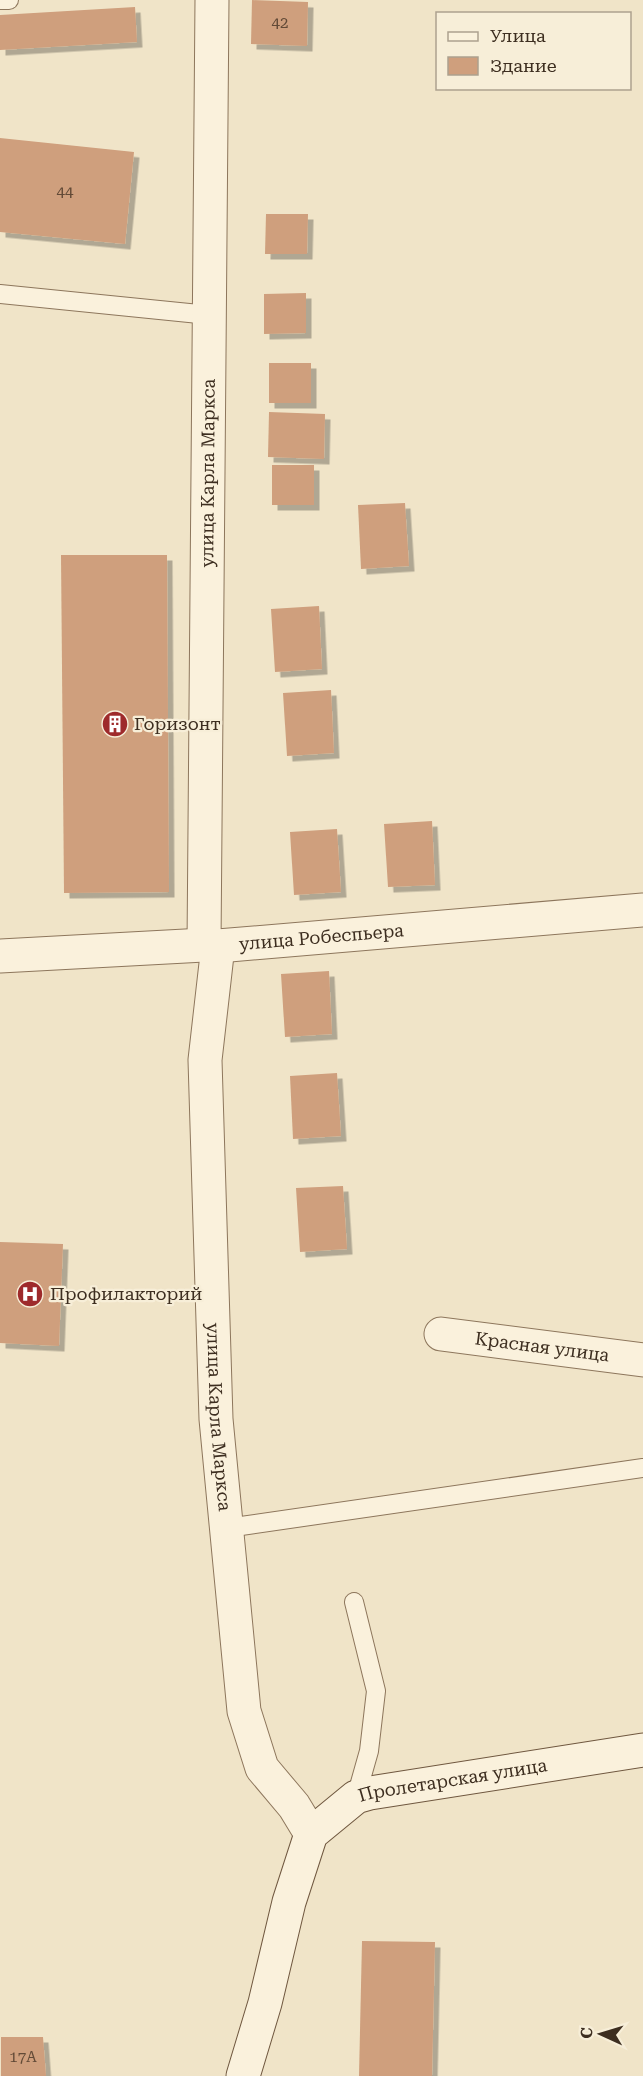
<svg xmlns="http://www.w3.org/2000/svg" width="643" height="2076" font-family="'Roboto Serif',serif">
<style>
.building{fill:#cf9f7d;filter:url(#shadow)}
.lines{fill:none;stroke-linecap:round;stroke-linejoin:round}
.lane-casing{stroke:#8d765c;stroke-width:20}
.street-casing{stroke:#8d765c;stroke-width:35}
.secondary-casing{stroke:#6f573f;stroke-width:35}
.lane{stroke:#faf1dc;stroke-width:18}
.street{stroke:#faf1dc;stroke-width:33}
.secondary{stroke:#faf1dc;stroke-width:33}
.labels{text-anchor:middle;stroke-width:4.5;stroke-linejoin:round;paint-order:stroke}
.number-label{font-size:15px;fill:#624a37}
.street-label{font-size:18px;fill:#3d2e20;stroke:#f7eed8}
.poi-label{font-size:18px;fill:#3d2e20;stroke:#f7eed8;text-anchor:start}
</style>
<defs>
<filter id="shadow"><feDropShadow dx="5.5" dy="5.5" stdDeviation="0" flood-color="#0004"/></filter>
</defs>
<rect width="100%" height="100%" fill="#f0e4c8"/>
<g class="building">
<path d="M 252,0 L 308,2 L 307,46 L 251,44 Z"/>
<path d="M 135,7 L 137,42 L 0,50 L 0,15 Z"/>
<path d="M 0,138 L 134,152 L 125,244 L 0,232 Z"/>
<path d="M 266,214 L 308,214 L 307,254 L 265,254 Z"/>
<path d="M 306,293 L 306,333 L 264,334 L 264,294 Z"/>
<rect x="269" y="363" width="42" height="40"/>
<path d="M 269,412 L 325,414 L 324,459 L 268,457 Z"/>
<rect x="272" y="465" width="42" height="40"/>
<path d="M 405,503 L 409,566 L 361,569 L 358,505 Z"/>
<path d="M 61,555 L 167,555 L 169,892 L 64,893 Z"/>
<path d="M 319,606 L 322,669 L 275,672 L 271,609 Z"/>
<path d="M 331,690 L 334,753 L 287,756 L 283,693 Z"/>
<path d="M 432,821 L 435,885 L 388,887 L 384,824 Z"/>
<path d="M 337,829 L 341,892 L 294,895 L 290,832 Z"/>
<path d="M 329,971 L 332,1034 L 285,1037 L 281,974 Z"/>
<path d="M 337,1073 L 341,1136 L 293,1139 L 290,1076 Z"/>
<path d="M 343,1186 L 347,1249 L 300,1252 L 296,1188 Z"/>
<path d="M 0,1242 L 63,1244 L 59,1346 L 0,1343 Z"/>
<path d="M 362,1941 L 435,1942 L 432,2076 L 359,2076 Z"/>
<path d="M 1,2037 L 43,2037 L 46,2076 L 1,2076 Z"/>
</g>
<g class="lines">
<defs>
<g id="lane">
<path d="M 0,0 L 9,0"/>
<path d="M 0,294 L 209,315"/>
<path d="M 227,1528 L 643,1468"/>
<path d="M 354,1602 L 376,1691 L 369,1751 L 356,1797"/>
</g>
<g id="street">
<path id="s1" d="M 204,945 L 212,0"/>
<path id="s2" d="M 218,946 L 205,1060 L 216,1419 L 244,1711 L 262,1768 L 294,1806 L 311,1834"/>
<path id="s3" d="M 0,956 L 204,945 L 218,946 L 643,910"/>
<path id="s4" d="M 441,1334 L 643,1360"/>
</g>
<g id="secondary">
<path id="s5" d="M 243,2076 L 265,2003 L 289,1902 L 311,1834 L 356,1797 L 370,1793 L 643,1750"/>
</g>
</defs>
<use href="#lane" class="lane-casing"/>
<use href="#street" class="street-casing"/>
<use href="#secondary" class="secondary-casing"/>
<use href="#lane" class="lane"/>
<use href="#street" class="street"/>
<use href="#secondary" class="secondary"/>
</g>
<defs>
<symbol id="building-disc" viewBox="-11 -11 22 22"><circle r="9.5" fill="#9e2a2b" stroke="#f7eed8"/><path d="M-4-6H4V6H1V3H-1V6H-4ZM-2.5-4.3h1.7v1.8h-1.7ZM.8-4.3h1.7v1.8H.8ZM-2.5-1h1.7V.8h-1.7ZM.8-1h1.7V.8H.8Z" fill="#fff"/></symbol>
<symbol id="hospital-disc" viewBox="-11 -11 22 22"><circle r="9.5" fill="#9e2a2b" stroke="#f7eed8"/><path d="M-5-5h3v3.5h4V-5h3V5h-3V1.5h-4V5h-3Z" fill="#fff"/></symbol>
</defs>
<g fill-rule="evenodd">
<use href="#building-disc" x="100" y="709" width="30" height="30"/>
<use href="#hospital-disc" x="15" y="1279" width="30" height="30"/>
</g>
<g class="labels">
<g class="number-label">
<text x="280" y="28">42</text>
<text x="65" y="197">44</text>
<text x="23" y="2062">17А</text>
</g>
<g class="street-label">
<text dy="6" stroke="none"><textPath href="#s1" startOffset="472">улица Карла Маркса</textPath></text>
<text dy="6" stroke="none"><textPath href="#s3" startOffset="322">улица Робеспьера</textPath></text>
<text dy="6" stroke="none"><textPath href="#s4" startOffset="102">Красная улица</textPath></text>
<text dy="6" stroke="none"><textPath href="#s2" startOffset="472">улица Карла Маркса</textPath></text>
<text dy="6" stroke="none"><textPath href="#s5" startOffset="408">Пролетарская улица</textPath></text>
</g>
<g class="poi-label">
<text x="134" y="730">Горизонт</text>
<text x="50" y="1300">Профилакторий</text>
</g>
</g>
<rect x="436" y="12" width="195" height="78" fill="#f7eed8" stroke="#ada18e" stroke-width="1.5"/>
<rect x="448" y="32" width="30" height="9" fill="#faf1dc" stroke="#ada18e" stroke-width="1.5"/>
<text x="490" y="42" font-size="18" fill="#3d2e20">Улица</text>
<rect x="448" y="57" width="30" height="18" fill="#cf9f7d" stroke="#ada18e" stroke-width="1.5"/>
<text x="490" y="72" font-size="18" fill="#3d2e20">Здание</text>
<g transform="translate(601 2034) rotate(274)" stroke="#f7eed8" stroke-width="4.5" paint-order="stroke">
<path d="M0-4.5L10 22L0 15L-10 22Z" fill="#3d2e20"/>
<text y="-9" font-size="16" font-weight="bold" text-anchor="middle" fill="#3d2e20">С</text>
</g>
</svg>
